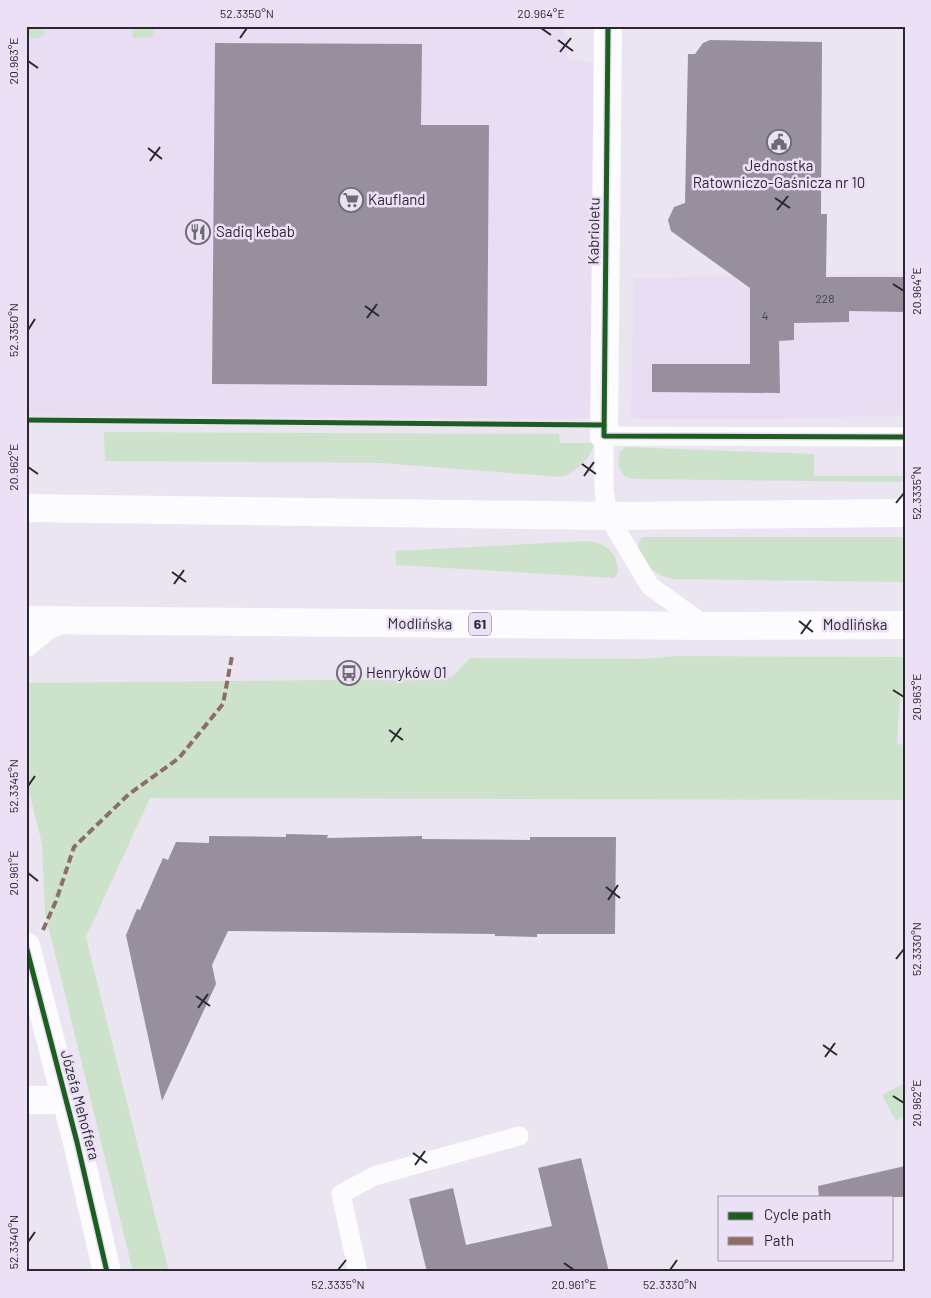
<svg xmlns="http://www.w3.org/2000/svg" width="931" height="1298" font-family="Barlow,sans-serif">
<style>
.built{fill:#e8ddf2}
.green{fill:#cde2ca}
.building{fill:#978e9e}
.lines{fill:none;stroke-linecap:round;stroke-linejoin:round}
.service{stroke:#fcfbfd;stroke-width:19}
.minor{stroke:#fcfbfd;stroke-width:28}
.tertiary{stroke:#fcfbfd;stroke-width:28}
.primary{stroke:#fcfbfd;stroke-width:28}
.quiet{stroke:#8d6e63;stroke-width:4;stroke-dasharray:8 4;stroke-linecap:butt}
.cycleway-casing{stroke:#ebe0f6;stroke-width:8}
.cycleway{stroke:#1b5e20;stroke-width:5}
.ticks{fill:none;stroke:#2b272f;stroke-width:2}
.labels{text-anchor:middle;stroke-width:5;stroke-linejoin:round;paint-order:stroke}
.number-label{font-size:12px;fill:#46414b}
.shield{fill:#ebe0f6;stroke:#655e6b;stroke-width:1}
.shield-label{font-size:14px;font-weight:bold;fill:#2b272f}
.poi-label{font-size:15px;fill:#2b272f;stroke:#ebe0f6;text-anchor:start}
.street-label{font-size:15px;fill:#2b272f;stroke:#ebe0f6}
.neatline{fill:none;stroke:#2b272f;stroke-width:2}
.ticks-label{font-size:12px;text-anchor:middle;fill:#2b272f}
</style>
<rect width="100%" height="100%" fill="#ebe5f1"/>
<g class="built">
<path d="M 26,26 L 559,26 L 568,36 L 567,60 L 597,62 L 595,415 L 580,419 L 26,415 Z"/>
<path d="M 905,273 L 905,415 L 780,419 L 637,419 L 631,416 L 634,278 Z"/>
</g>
<g class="green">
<path d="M 28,26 L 44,26 L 44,34 L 38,38 L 30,38 Z"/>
<path d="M 132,26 L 153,26 L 153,37 L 133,38 Z"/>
<path d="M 104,432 L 559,434 L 560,443 L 595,443 C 589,460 578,471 561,477 L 381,463 L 105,461 Z"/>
<path d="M 626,447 L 814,454 L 814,476 L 905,476 L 905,482 L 634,479 L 624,476 L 618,466 L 620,452 Z"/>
<path d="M 642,537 L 905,537 L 905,582 L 674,579 C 669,578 664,577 659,574 C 647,569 631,548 642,537 Z"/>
<path d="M 586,541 C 605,542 618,552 618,573 L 614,578 L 396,565 L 395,551 Z"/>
<path d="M 675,656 L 905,657 L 905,695 L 900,695 L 897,744 L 905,745 L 905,800 L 150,798 L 86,937 L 169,1272 L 133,1272 L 45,913 L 42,844 L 26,779 L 26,683 L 422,679 L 452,677 L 470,658 L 644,659 Z"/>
<path d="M 905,1083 L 905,1116 L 896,1121 L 882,1095 Z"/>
</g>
<g class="building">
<path d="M 710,40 L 822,42 L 821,214 L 827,214 L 826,277 L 905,277 L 905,312 L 849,311 L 849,322 L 794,323 L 794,340 L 779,341 L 780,393 L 652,392 L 652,364 L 750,364 L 750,288 L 671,231 L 668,220 L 674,207 L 685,203 L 688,54 L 695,54 L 703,43 Z"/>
<path d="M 215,43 L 422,44 L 421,125 L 489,125 L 487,386 L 212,384 Z"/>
<path d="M 286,834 L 328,835 L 327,838 L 422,836 L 422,839 L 530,840 L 530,837 L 616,837 L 615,934 L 537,934 L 537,937 L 495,936 L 495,934 L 228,931 L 212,965 L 216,984 L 162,1101 L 126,935 L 137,909 L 140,910 L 163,858 L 168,860 L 176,842 L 209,843 L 209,836 L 286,837 Z"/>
<path d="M 581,1158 L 609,1272 L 427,1272 L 409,1199 L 453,1188 L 466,1245 L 552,1226 L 538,1168 Z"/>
<path d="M 905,1166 L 905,1197 L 819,1197 L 818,1186 Z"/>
</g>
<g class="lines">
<g class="service">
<path d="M 706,626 L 650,586 L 608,516 L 604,490 L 604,436 L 905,437"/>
<path d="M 358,1272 L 341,1194 L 374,1176 L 519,1136"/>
</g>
<g class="minor">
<path d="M 604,436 L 608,26"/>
<path d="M 26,1100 L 65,1100"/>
</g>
<g class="tertiary">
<path d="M 26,643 L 45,627 L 55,622"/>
<path d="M 26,946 L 77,1142 L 107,1272"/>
</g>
<g class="primary">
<path d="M 26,508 L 608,516 L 905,513"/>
<path d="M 26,620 L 706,626 L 905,625"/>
</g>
<path class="quiet" d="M 43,930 L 56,901 L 74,847 L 129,794 L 179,758 L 223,704 L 232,656"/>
<defs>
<g id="cycleway">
<path d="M 608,26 L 604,436 L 905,437"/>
<path d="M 26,420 L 604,425"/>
<path d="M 26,946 L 77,1142 L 107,1272"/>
</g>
</defs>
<use href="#cycleway" class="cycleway-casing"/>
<use href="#cycleway" class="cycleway"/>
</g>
<path class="ticks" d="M 541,28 L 551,35M 240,38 L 247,28M 558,40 L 573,51M 560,52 L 571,38M 28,61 L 38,68M 148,148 L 162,159M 150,161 L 160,147M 775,198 L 790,208M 777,210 L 788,196M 893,284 L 904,291M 365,306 L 379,316M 367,318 L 377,304M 28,330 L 35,319M 582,464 L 596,474M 28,467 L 38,474M 584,476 L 594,462M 896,503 L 904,493M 172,572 L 186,582M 174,584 L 184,570M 799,621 L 813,632M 801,634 L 811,620M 893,690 L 904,697M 389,730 L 403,740M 391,742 L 401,728M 28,786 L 35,776M 28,873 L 38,881M 606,887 L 620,898M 608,900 L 618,885M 896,959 L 904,949M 196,996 L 210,1006M 198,1008 L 208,994M 823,1045 L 837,1055M 825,1057 L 835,1043M 893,1096 L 904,1103M 413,1153 L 427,1163M 415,1165 L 425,1151M 28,1242 L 35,1232M 564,1263 L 574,1270M 338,1270 L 346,1260M 670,1270 L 677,1260"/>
<defs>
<symbol id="civic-ring" viewBox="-11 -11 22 22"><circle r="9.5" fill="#ebe0f6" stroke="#6e6a73" stroke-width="1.5"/><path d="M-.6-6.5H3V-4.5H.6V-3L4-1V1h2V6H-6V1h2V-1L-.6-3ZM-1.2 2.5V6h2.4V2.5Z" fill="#6e6a73"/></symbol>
<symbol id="supermarket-ring" viewBox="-11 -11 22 22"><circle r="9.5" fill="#ebe0f6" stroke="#6e6a73" stroke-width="1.5"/><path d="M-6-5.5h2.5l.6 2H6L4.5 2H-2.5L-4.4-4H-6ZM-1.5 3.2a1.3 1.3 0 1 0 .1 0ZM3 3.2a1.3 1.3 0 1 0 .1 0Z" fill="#6e6a73"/></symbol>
<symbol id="restaurant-ring" viewBox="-11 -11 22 22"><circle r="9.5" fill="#ebe0f6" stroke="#6e6a73" stroke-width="1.5"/><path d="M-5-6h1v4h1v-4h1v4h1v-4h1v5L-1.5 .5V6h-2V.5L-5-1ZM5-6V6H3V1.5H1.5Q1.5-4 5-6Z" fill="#6e6a73"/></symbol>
<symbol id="bus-ring" viewBox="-11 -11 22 22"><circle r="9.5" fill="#ebe0f6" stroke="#6e6a73" stroke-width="1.5"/><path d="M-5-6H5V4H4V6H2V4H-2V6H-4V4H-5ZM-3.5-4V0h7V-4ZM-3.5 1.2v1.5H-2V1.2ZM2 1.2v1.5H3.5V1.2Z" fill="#6e6a73"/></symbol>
</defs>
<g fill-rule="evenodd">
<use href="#civic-ring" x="765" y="128" width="28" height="28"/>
<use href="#supermarket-ring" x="337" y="186" width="28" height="28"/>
<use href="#restaurant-ring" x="184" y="218" width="28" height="28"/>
<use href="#bus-ring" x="335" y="659" width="28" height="28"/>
</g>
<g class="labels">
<g class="number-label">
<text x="825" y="303">228</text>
<text x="765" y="320">4</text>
</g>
<rect class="shield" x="469" y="612.5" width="22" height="23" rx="4"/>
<g class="shield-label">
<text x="480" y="629">61</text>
</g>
<g class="poi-label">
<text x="779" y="171" text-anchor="middle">Jednostka<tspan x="779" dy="17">Ratowniczo-Gaśnicza nr 10</tspan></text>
<text x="368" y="205">Kaufland</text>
<text x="216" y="237">Sadiq kebab</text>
<text x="366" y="678">Henryków 01</text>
</g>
<g class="street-label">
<text transform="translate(594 231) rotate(-89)" y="5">Kabrioletu</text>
<text transform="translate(420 624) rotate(1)" y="5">Modlińska</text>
<text x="855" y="630">Modlińska</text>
<text transform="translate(80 1105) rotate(75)" y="5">Józefa Mehoffera</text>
</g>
</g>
<rect width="931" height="1298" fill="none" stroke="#ebe0f6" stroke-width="55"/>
<rect x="718" y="1196" width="175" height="65" fill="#ebe0f6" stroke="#9e96a6"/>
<rect x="728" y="1212" width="25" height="8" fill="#1b5e20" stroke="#9e96a6"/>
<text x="764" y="1220" font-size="15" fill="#2b272f">Cycle path</text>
<rect x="728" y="1237" width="25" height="8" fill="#8d6e63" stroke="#9e96a6"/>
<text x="764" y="1246" font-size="15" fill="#2b272f">Path</text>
<rect x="28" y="28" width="876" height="1242" class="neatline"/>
<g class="ticks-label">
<text x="247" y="18">52.3350°N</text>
<text x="541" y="18">20.964°E</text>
<text transform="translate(14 61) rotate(-90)" y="4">20.963°E</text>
<text transform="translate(917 291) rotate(-90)" y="4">20.964°E</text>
<text transform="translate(14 330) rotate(-90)" y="4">52.3350°N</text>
<text transform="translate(14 467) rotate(-90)" y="4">20.962°E</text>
<text transform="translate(917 493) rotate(-90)" y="4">52.3335°N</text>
<text transform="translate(917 697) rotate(-90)" y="4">20.963°E</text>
<text transform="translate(14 786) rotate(-90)" y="4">52.3345°N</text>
<text transform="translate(14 873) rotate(-90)" y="4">20.961°E</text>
<text transform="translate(917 949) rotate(-90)" y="4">52.3330°N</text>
<text transform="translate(917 1103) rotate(-90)" y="4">20.962°E</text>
<text transform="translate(14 1242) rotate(-90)" y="4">52.3340°N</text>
<text x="338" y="1289">52.3335°N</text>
<text x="574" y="1289">20.961°E</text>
<text x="670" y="1289">52.3330°N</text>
</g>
</svg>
